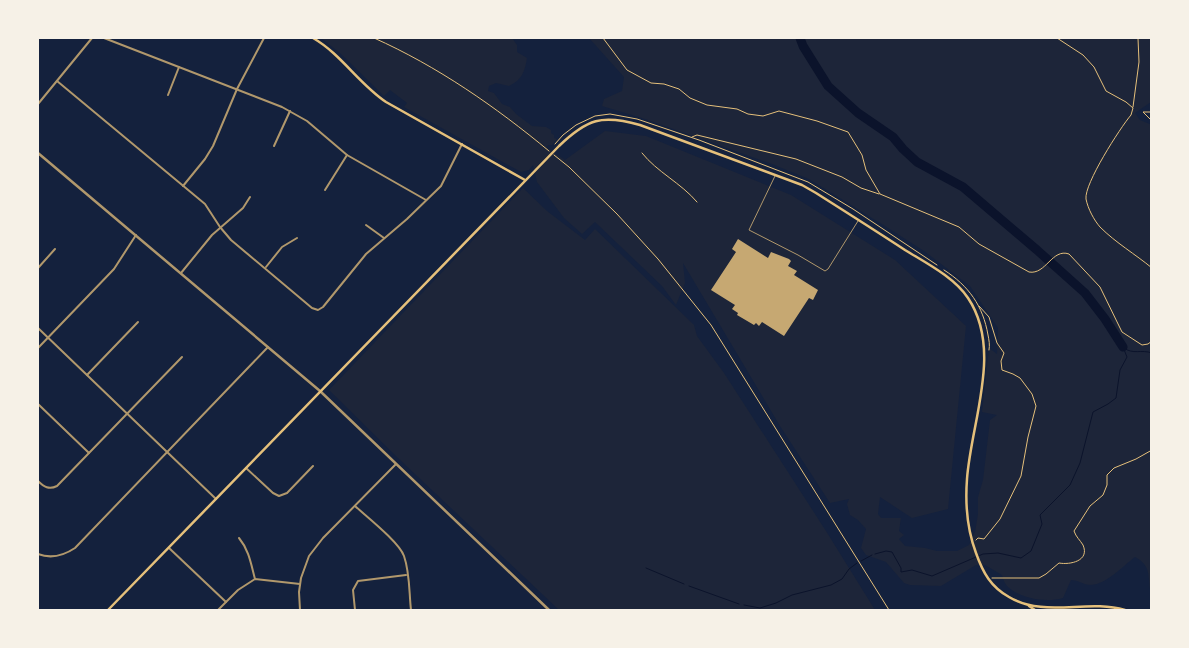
<svg xmlns="http://www.w3.org/2000/svg" width="1189" height="648" font-family="'Varela Round',sans-serif">
<style>
.green{fill:#1d2539}
.lines{fill:none;stroke-linecap:round;stroke-linejoin:round}
.stream{stroke:#0b132b;stroke-width:1}
.river{stroke:#0b132b;stroke-width:9}
.building{fill:#c6a872}
.path{stroke:#e5c07b;stroke-width:1}
.service{stroke:#b1986c;stroke-width:1}
.minor{stroke:#b1986c;stroke-width:2}
.tertiary{stroke:#b1986c;stroke-width:2.5}
.secondary{stroke:#e5c07b;stroke-width:2.5}
</style>
<rect width="100%" height="100%" fill="#14213d"/>
<g class="green">
<path d="M 321,38 L 512,38 L 517,45 L 517,52 L 527,58 C 525,71 522,80 509,86 L 496,83 L 489,86 L 488,91 L 494,93 L 502,104 L 510,107 L 516,114 L 532,126 L 546,127 L 551,130 L 551,133 L 554,135 L 554,138 L 557,139 L 552,145 L 548,145 L 546,147 L 565,160 L 605,131 L 646,136 L 791,195 L 895,260 L 966,326 L 948,509 L 912,518 L 880,497 L 878,514 L 881,518 L 901,518 L 899,531 L 904,535 L 899,539 L 905,546 L 925,548 L 937,551 L 957,551 L 969,545 L 975,532 L 978,514 L 978,497 L 983,480 L 990,420 L 997,415 L 982,412 L 989,348 L 997,354 L 998,328 L 970,286 L 924,251 L 885,226 L 809,179 L 772,164 L 645,119 L 602,106 L 604,99 L 622,91 L 624,77 L 589,38 L 1151,38 L 1151,102 L 1135,113 L 1140,120 L 1152,125 L 1151,591 L 1150,589 C 1148,573 1150,565 1135,557 C 1123,566 1107,584 1091,585 C 1084,585 1078,580 1071,580 L 1063,598 C 1046,603 1020,599 1007,586 C 1004,583 1003,578 1002,575 L 985,565 L 976,565 L 941,586 L 910,585 L 904,583 L 886,562 L 866,555 L 861,548 L 866,529 L 858,520 L 850,515 L 847,504 L 849,499 L 830,503 L 780,426 L 683,263 L 685,283 L 676,305 L 662,286 L 595,222 L 582,234 L 564,218 L 537,182 L 533,165 L 529,170 L 521,172 L 404,107 L 407,103 L 390,90 L 384,96 L 340,53 Z"/>
<path d="M 523,188 L 547,211 L 585,240 L 595,229 L 694,325 L 697,336 L 724,373 L 826,531 L 875,610 L 559,610 L 398,458 L 329,390 Z"/>
</g>
<g class="lines">
<g class="stream">
<path d="M 1124,348 C 1133,355 1141,349 1152,353"/>
<path d="M 875,554 L 886,551 L 892,552 L 901,568 L 901,572 L 912,570 L 932,576 L 983,554 L 998,553 L 1021,558 L 1031,551 L 1042,524 L 1040,515 L 1070,485 L 1080,463 L 1093,412 L 1108,404 L 1116,398 L 1120,370 L 1127,357 L 1123,347"/>
<path d="M 861,561 L 872,555"/>
<path d="M 646,568 L 684,584"/>
<path d="M 689,586 L 739,604"/>
<path d="M 744,605 L 760,608 L 776,603 L 792,595 L 831,585 L 842,579 L 849,569 L 857,563"/>
</g>
<path class="river" d="M 800,38 L 803,46 L 828,86 L 858,113 L 893,137 L 903,149 L 917,162 L 963,187 L 1037,250 L 1085,293 L 1105,319 L 1123,347"/>
</g>
<path class="building" d="M 738,239 L 768,258 L 771,252 L 789,259 L 791,261 L 788,266 L 797,271 L 794,275 L 818,290 L 813,300 L 809,298 L 784,336 L 762,322 L 759,326 L 756,323 L 754,325 L 737,315 L 738,313 L 732,309 L 735,305 L 711,290 L 736,252 L 732,249 Z"/>
<g class="lines">
<g class="path">
<path d="M 374,38 C 437,66 496,107 549,151"/>
<path d="M 603,38 L 627,70 L 651,83 L 664,84 L 679,89 L 690,98 L 707,105 L 737,109 L 748,114 L 763,116 L 779,111 L 817,121 L 848,132 L 862,155 L 866,170 L 880,194 L 959,227 L 979,244 L 1029,272 C 1046,275 1052,248 1069,254 L 1100,287 L 1122,332 L 1142,345 L 1148,344 L 1152,341"/>
<path d="M 1057,38 L 1083,55 L 1094,67 L 1106,91 L 1126,102 L 1133,108 L 1131,115 C 1120,128 1084,184 1086,199 C 1088,209 1094,220 1100,227 C 1116,243 1135,254 1152,268"/>
<path d="M 1133,107 L 1139,62 L 1138,38"/>
<path d="M 1152,112 L 1143,112 L 1152,121"/>
<path d="M 692,137 L 697,135 L 796,159 L 842,177 L 861,188 L 879,194"/>
<path d="M 555,144 L 563,135 L 576,125 L 595,116 L 610,114 L 637,119 L 699,140 L 808,182 L 853,209 L 937,265"/>
<path d="M 642,153 C 657,172 681,183 697,202"/>
<path d="M 554,155 L 569,167 L 617,214 L 658,259 L 711,325 L 889,610"/>
<path d="M 944,270 C 969,286 983,306 988,335 C 989,340 990,345 989,350"/>
<path d="M 976,540 L 978,538 L 984,539 L 1000,519 L 1021,476 L 1028,437 L 1036,406 L 1032,394 L 1020,378 L 1013,374 L 1002,370 L 1001,361 L 1004,353 L 997,343 L 989,317 L 979,306"/>
<path d="M 992,578 L 1039,578 L 1046,574 L 1059,563 C 1070,565 1090,561 1083,545 C 1080,540 1076,537 1074,531 L 1090,506 L 1103,495 L 1107,485 L 1107,475 L 1114,468 L 1136,459 L 1152,450"/>
</g>
<path class="service" d="M 775,176 L 749,230 L 798,255 L 825,271 L 828,269 L 858,221"/>
<g class="minor">
<path d="M 104,38 L 282,107 L 307,121 L 347,155 L 426,200"/>
<path d="M 57,81 L 205,204 L 220,227 L 231,240 L 312,308 L 318,310 L 323,307 L 366,254 L 407,219 L 441,186 L 462,144"/>
<path d="M 168,95 L 179,67"/>
<path d="M 38,104 L 92,38"/>
<path d="M 274,146 L 290,111"/>
<path d="M 183,186 L 205,159 L 213,146 L 237,89 L 264,38"/>
<path d="M 325,190 L 347,155"/>
<path d="M 366,225 L 384,238"/>
<path d="M 266,267 L 282,247 L 297,238"/>
<path d="M 38,268 L 55,249"/>
<path d="M 181,273 L 212,235 L 243,208 L 250,197"/>
<path d="M 38,328 L 216,499"/>
<path d="M 38,348 L 114,269 L 136,235"/>
<path d="M 87,375 L 138,322"/>
<path d="M 38,404 L 89,453"/>
<path d="M 246,468 L 273,493 L 279,496 L 287,493 L 313,466"/>
<path d="M 38,481 C 44,487 49,490 57,486 L 182,357"/>
<path d="M 355,506 C 367,517 399,542 404,556 C 410,573 409,593 411,610"/>
<path d="M 239,538 C 249,550 251,564 255,579"/>
<path d="M 169,548 L 226,602"/>
<path d="M 38,554 C 51,559 63,556 75,548 L 268,347"/>
<path d="M 218,610 L 238,590 L 255,579 L 300,584"/>
<path d="M 300,610 L 299,592 L 301,578 L 309,556 L 323,538 L 396,464"/>
<path d="M 355,610 L 353,590 L 358,581 L 406,575"/>
</g>
<path class="tertiary" d="M 38,153 L 320,391 L 549,610"/>
<g class="secondary">
<path d="M 313,38 C 341,54 359,84 386,102 L 525,180"/>
<path d="M 1029,606 L 1035,610"/>
<path d="M 108,610 L 559,146 C 587,119 602,114 640,125 L 802,185 L 816,193 C 846,212 876,231 905,250 C 926,263 954,277 968,298 C 1003,350 971,422 967,479 C 965,505 967,529 976,553 C 983,573 991,587 1009,597 C 1044,618 1087,599 1125,610"/>
</g>
</g>
<rect width="1189" height="648" fill="none" stroke="#f6f1e7" stroke-width="78"/>
</svg>
